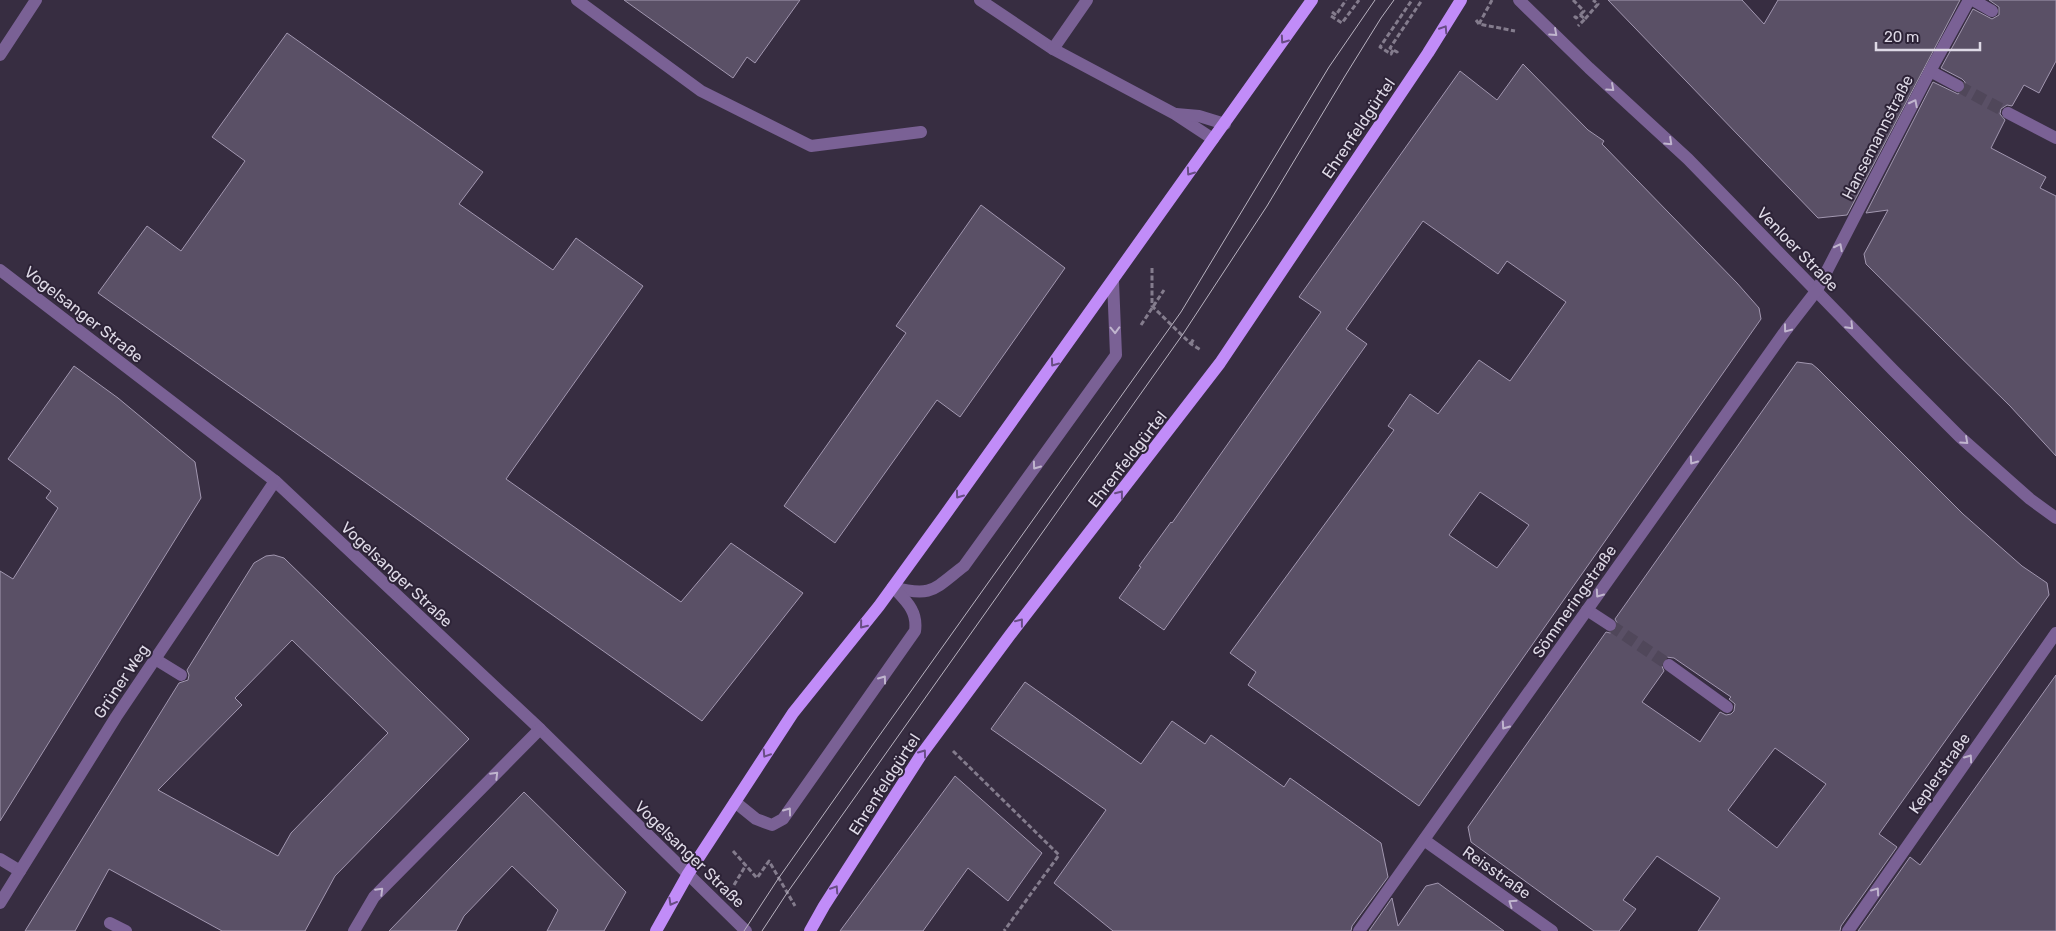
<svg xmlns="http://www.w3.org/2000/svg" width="2056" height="931" font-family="Rubik,sans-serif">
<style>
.building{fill:#5a5066;stroke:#a297b0;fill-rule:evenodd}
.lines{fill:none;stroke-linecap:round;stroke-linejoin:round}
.minor-tunnel{stroke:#50475a;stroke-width:12;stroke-dasharray:12 6;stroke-linecap:butt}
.path{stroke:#847c8d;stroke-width:3;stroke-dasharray:5 2.5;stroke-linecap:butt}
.minor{stroke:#7a6195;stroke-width:12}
.major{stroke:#c18cf8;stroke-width:12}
.tram{stroke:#b9b3c1;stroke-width:1}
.oneway{stroke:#684d84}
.oneway2{stroke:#c0b5ce}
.labels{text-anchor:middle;stroke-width:4;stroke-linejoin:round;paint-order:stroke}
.street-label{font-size:16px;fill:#ded9e6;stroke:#2d2337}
</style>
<rect width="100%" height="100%" fill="#372d41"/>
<g class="building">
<path d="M 624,0 L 800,0 L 755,63 L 747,57 L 733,78 Z"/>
<path d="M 1608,0 L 1742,0 L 1764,24 L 1778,0 L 1960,0 L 1847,215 L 1818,218 Z"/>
<path d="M 1989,0 L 2056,0 L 2056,61 L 2039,93 L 2024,85 L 2012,106 L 2007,105 L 2001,109 L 2000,114 L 2005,120 L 1991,148 L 2046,177 L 2040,188 L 2056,196 L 2056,456 L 2010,406 L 1866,264 L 1864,254 L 1888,210 L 1866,213 L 1933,82 L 1958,94 L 1965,89 L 1965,82 L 1962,79 L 1941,68 L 1973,9 L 1992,19 L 1999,15 L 1999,7 Z"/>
<path d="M 287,33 L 483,172 L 459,204 L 553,270 L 576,238 L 643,286 L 506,479 L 681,602 L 731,543 L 803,593 L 702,721 L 98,293 L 147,226 L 181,251 L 245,161 L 212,137 Z"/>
<path d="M 1523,64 L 1588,130 L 1604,141 L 1602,144 L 1737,283 L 1759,308 L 1761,319 L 1419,806 L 1248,685 L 1256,672 L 1230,653 L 1394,430 L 1388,426 L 1410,394 L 1438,414 L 1479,360 L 1510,381 L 1566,302 L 1507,261 L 1498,274 L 1423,221 L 1346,329 L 1367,344 L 1164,630 L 1119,598 L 1141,567 L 1139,566 L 1171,522 L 1172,523 L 1321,312 L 1299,297 L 1460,71 L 1497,100 ZM 1480,492 L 1529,525 L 1497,568 L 1449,535 Z"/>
<path d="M 981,205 L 1065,268 L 960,417 L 937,400 L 835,543 L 784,506 L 906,333 L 896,326 Z"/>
<path d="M 1797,362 L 1812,364 L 1818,369 L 1963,514 L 2022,566 L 2047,583 L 2049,595 L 1879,834 L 1897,847 L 1841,926 L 1840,931 L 1698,931 L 1720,898 L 1657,856 L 1623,900 L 1636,909 L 1619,931 L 1594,931 L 1471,842 L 1468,827 L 1606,632 L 1610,633 L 1616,630 L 1618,625 L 1615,619 ZM 1666,657 L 1674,658 L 1709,682 L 1731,697 L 1729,699 L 1735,704 L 1734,711 L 1731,714 L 1726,715 L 1720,712 L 1700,742 L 1642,702 L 1664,671 L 1661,664 ZM 1775,748 L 1826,784 L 1777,848 L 1728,810 Z"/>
<path d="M 74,366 L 118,398 L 195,462 L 201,498 L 0,821 L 0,571 L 13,579 L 58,508 L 46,498 L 51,491 L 8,459 Z"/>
<path d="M 274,555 L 284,558 L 469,739 L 335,876 L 305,931 L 222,931 L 109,869 L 75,931 L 25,931 L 179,683 L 188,680 L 189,675 L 187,670 L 254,563 L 266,556 ZM 292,640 L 388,733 L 291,833 L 278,856 L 158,790 L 242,705 L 235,698 Z"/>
<path d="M 2056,675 L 2056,931 L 1858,931 L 1910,857 L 1920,865 Z"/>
<path d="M 1025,682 L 1141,764 L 1172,721 L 1205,744 L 1211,735 L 1284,787 L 1290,778 L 1381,843 L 1388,877 L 1352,926 L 1351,931 L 1113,931 L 1054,883 L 1106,810 L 991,729 Z"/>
<path d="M 955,776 L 1042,853 L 1008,901 L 968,868 L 923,931 L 840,931 Z"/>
<path d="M 524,792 L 626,892 L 604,931 L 547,931 L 558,910 L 512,866 L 464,916 L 456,931 L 389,931 Z"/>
<path d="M 1438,883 L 1504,931 L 1369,931 L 1392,898 L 1398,926 L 1426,886 Z"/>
</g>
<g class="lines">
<g class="minor-tunnel">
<path d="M 1958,86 L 2008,113"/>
<path d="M 1610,625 L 1669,665"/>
</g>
<g class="path">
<path d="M 1573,0 L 1584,11 L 1580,15"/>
<path d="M 1332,12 L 1336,15 L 1346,0"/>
<path d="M 1331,16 L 1342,23 L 1359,0"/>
<path d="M 1574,16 L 1576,18 L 1580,15 L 1585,19 L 1578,26"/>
<path d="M 1585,19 L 1598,4 L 1593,0"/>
<path d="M 1476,20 L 1479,24 L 1515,31"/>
<path d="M 1479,24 L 1492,0"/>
<path d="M 1393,50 L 1391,54 L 1380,47 L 1412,0"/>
<path d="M 1398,51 L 1397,52 L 1390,48 L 1422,0"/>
<path d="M 1152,268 L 1152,306 L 1191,344 L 1201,350"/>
<path d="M 1141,325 L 1164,290"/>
<path d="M 1191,344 L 1194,338"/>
<path d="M 953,751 L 1059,855 L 1004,931"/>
<path d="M 733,851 L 757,878 L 769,861 L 795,906"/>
<path d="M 734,885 L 746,865"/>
</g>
<g class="minor">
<path d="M 577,0 L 701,91 L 811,146 L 921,132"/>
<path d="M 980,0 L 1053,49 L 1175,114 L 1213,139"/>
<path d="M 1519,0 L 1589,68 L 1688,159 L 1893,370 L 1960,437 L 2030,499 L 2056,518"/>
<path d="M 1973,0 L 1992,11"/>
<path d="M 1053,49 L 1087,0"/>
<path d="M 0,55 L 36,0"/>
<path d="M 1930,71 L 1958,86"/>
<path d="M 2008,113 L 2056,138"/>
<path d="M 1176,114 L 1199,116 L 1225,124"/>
<path d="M 0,270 L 275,481 L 540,729 L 746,931"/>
<path d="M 893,587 C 932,598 934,589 964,566 L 1116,355 L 1113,281"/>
<path d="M 1587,610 L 1610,625"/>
<path d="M 155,659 L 181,675"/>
<path d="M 1669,665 L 1727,707"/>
<path d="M 735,802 L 756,819 L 772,825 L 783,819 L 915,631 C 918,611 906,601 893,587"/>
<path d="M 1424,840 L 1552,931"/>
<path d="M 0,859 L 20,871"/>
<path d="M 0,903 L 116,717 L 275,481"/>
<path d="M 110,923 L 126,931"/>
<path d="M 354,931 L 374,897 L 540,729"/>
<path d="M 1359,931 L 1786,330 L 1817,290 L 1930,71 L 1969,0"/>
<path d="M 1848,931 L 2056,633"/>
</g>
<g class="major">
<path d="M 656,931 L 688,874 L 793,713 L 879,606 L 945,515 L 1312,0"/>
<path d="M 810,931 L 824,906 L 921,755 L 1010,635 L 1220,363 L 1428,53 L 1461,0"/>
</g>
<g class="tram">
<path d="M 744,931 L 778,879 L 874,743 L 1181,312 L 1329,67 L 1375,0"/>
<path d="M 762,931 L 787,893 L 1183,334 L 1267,206 L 1345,76 L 1381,18 L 1394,0"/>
</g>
</g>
<defs><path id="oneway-chevron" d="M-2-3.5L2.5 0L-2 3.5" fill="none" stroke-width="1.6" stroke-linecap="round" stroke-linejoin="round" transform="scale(1.25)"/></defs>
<g class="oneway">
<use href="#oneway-chevron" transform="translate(1444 29) rotate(-57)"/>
<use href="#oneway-chevron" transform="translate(1284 40) rotate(125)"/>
<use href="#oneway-chevron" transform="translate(1190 172) rotate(125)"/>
<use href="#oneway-chevron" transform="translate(1054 363) rotate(126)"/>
<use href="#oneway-chevron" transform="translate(1120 494) rotate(-52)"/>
<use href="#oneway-chevron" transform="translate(959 495) rotate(126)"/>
<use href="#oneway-chevron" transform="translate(1020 622) rotate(-52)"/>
<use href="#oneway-chevron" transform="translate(863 625) rotate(129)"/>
<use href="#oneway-chevron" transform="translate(923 753) rotate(-54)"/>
<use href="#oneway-chevron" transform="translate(766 754) rotate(123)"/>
<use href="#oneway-chevron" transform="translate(835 889) rotate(-57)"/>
<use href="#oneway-chevron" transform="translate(672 902) rotate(119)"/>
</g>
<g class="oneway2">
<use href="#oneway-chevron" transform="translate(1554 33) rotate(42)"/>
<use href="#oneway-chevron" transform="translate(1611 88) rotate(42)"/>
<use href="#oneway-chevron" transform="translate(1914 103) rotate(-63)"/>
<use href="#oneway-chevron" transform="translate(1669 142) rotate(43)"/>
<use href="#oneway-chevron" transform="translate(1839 247) rotate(-63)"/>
<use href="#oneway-chevron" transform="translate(1850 326) rotate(46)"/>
<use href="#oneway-chevron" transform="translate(1787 329) rotate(127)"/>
<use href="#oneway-chevron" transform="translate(1115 330) rotate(88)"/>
<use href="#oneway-chevron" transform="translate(1965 441) rotate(42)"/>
<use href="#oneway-chevron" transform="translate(1693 461) rotate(125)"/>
<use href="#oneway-chevron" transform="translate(1036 466) rotate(126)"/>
<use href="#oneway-chevron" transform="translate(1599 594) rotate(125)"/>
<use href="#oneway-chevron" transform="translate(883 679) rotate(-54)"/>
<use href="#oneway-chevron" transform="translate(1505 726) rotate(125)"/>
<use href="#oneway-chevron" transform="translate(1969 758) rotate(-55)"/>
<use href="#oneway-chevron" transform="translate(495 775) rotate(-45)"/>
<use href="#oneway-chevron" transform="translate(788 811) rotate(-54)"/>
<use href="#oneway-chevron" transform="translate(380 891) rotate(-45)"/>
<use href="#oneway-chevron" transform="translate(1876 891) rotate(-55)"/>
<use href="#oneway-chevron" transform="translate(1512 903) rotate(-145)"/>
</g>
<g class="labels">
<g class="street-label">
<text transform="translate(1358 128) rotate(-56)" y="6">Ehrenfeldgürtel</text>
<text transform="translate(1877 137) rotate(-63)" y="6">Hansemannstraße</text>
<text transform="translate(1798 249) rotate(46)" y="6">Venloer Straße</text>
<text transform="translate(84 314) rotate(38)" y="6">Vogelsanger Straße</text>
<text transform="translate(1127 459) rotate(-52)" y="6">Ehrenfeldgürtel</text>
<text transform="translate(397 574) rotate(43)" y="6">Vogelsanger Straße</text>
<text transform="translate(1574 601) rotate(-55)" y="6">Sömmeringstraße</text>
<text transform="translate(121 681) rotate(-56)" y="6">Grüner Weg</text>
<text transform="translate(1939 773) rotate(-55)" y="6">Keplerstraße</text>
<text transform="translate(884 784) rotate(-57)" y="6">Ehrenfeldgürtel</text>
<text transform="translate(690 854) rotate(44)" y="6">Vogelsanger Straße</text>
<text transform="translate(1497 872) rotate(35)" y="6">Reisstraße</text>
</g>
</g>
<path d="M1876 42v8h104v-8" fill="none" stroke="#ded9e6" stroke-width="2.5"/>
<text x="1884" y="42" font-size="15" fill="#ded9e6" stroke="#2d2337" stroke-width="4" paint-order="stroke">20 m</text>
</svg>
